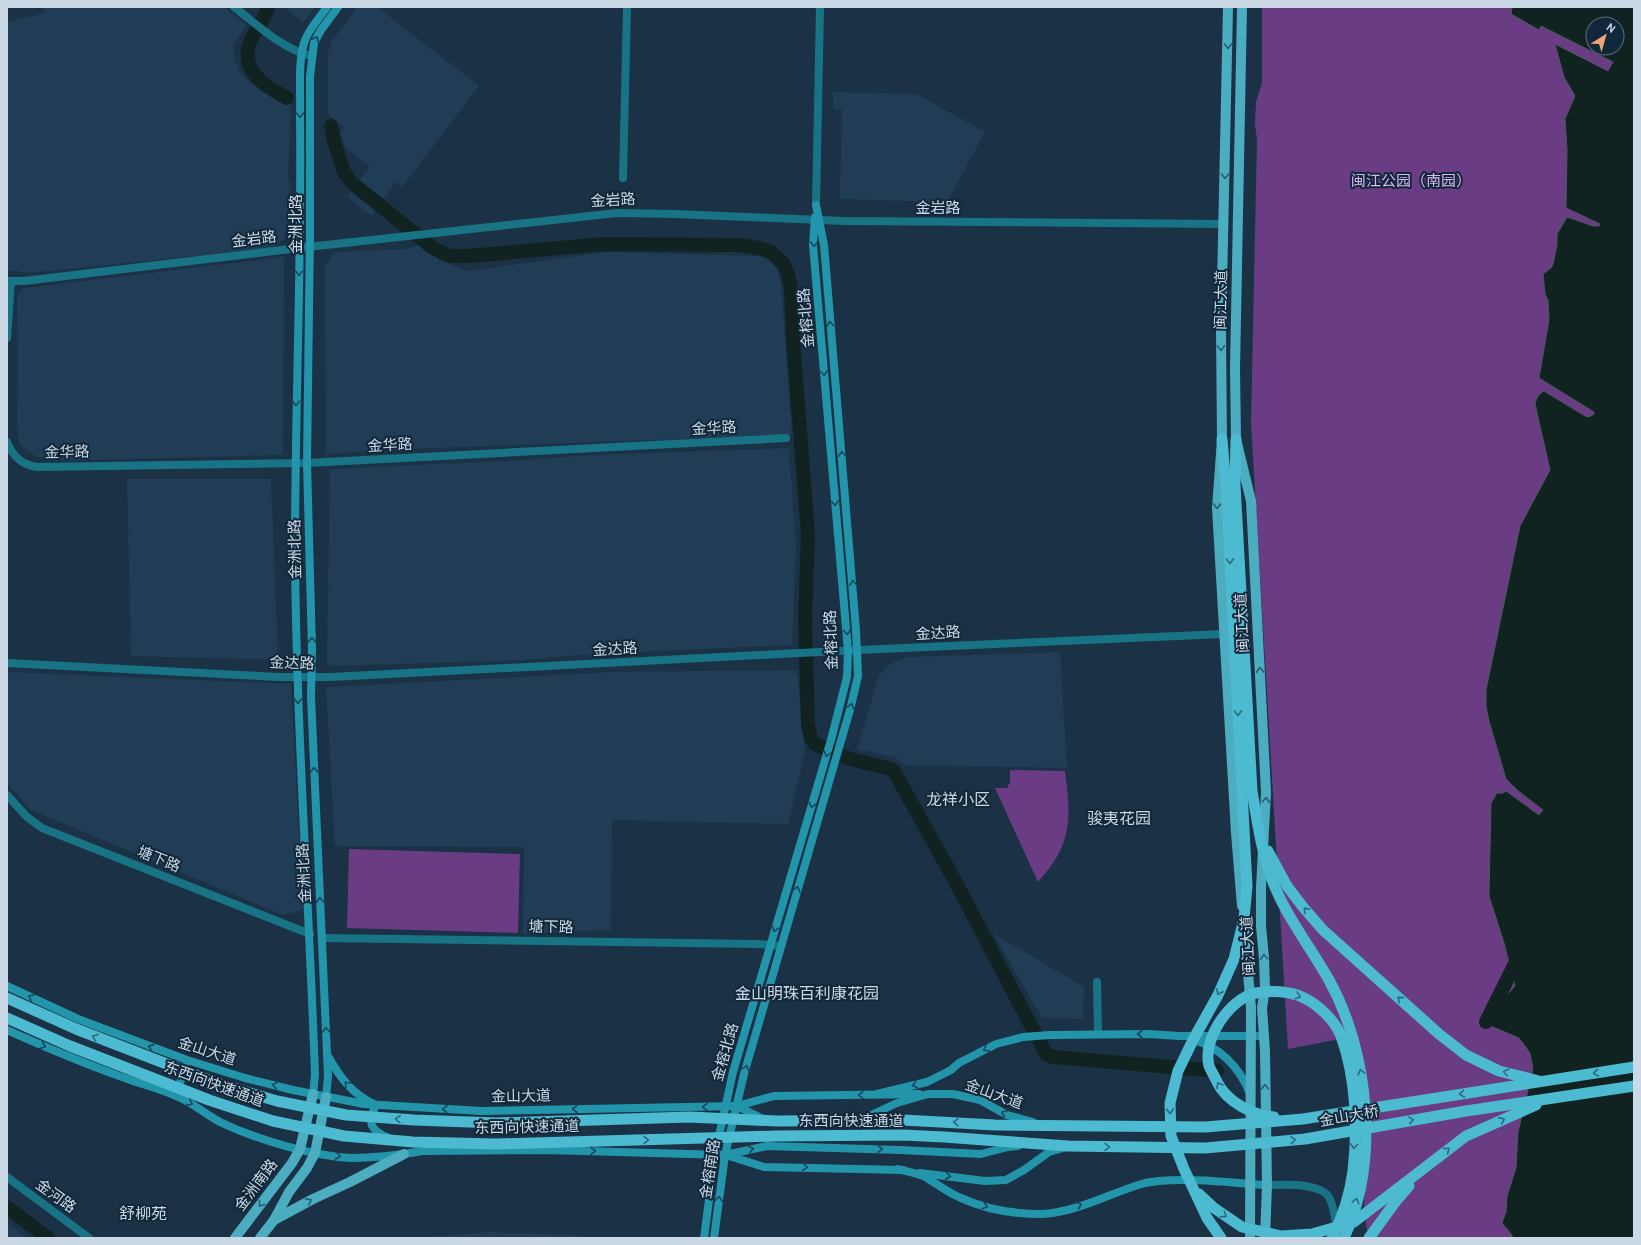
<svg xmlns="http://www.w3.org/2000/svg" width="1641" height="1245" font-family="Cabin,'Noto Sans SC',sans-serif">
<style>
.built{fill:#203d55}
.green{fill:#6a3c84}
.water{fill:#112320;stroke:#495a5b;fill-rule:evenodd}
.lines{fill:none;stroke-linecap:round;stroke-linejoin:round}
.river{stroke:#112320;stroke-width:14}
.minor{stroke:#187384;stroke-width:8}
.tertiary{stroke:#187384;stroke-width:8}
.secondary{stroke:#2295aa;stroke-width:8}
.primary{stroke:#4cadc1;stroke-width:10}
.trunk{stroke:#4cbad0;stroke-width:11}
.oneway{stroke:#16485c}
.oneway2{stroke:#295d70}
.oneway3{stroke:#2c697e}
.labels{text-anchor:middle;stroke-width:4;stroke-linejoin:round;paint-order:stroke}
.park-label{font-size:15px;fill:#deb8f6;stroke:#11273a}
.street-label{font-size:15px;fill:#cbd9e6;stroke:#11273a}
.neighbourhood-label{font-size:16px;fill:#cbd9e6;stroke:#11273a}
</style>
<rect width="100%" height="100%" fill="#1b3145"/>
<g class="built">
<path d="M 44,7 L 224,7 L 247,25 L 233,45 L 234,57 L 239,71 L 247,80 L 262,91 L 280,101 L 291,104 L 288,174 L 292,198 L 288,224 L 284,240 L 274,246 L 264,249 L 28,273 L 7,270 L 7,22 L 45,13 Z"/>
<path d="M 284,7 L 315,7 L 303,23 Z"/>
<path d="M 357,7 L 377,7 L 479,86 L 402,187 L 396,182 L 371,216 L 347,197 L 370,167 L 346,148 L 340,133 L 344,127 L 328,115 L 328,53 L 332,41 Z"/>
<path d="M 833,92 L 916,94 L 985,132 L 947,202 L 840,199 L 842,109 L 833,109 Z"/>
<path d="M 421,245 L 439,260 L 469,271 L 606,252 L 760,256 L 771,262 L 777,270 L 781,284 L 792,435 L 408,449 L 326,454 L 325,266 L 335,252 L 404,249 Z"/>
<path d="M 284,257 L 283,455 L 50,461 L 34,455 L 20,445 L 18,437 L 17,417 L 18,368 L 17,297 L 20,290 L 24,288 Z"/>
<path d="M 789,448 L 796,545 L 792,645 L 594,654 L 524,660 L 331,666 L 327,663 L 330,469 L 523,460 L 592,455 Z"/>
<path d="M 127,479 L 271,479 L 278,660 L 131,656 Z"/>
<path d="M 1060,652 L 1067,768 L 904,765 L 894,757 L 857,749 L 879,675 L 888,666 L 898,660 L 909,657 Z"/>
<path d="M 797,670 L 805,752 L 788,824 L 612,820 L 611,930 L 523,934 L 524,847 L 335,846 L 326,687 L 614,672 Z"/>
<path d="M 7,672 L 291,684 L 303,908 L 296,912 L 283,915 L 31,810 L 7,783 Z"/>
<path d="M 993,933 L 1084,987 L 1083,1019 L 1042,1018 Z"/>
<path d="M 7,1223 L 27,1238 L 7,1238 Z"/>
<path d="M 488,1232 L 578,1235 L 578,1238 L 428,1237 Z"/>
</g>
<g class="green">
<path d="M 1262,7 L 1512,7 L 1511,14 L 1539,29 L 1541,26 L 1613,62 L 1608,71 L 1555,45 L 1564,77 L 1575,96 L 1565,119 L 1567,150 L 1600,223 L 1600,226 L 1593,226 L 1567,217 L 1557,234 L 1557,245 L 1553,264 L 1551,268 L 1543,275 L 1548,300 L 1549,320 L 1539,378 L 1594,412 L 1594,415 L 1589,417 L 1585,416 L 1544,391 L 1535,404 L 1550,470 L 1520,526 L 1486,690 L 1486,706 L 1489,721 L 1506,779 L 1517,790 L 1543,810 L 1539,815 L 1506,791 L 1489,878 L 1489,896 L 1504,943 L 1515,986 L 1487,1018 L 1522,1041 L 1530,1053 L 1533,1069 L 1518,1132 L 1516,1168 L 1507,1196 L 1506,1212 L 1502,1222 L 1512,1235 L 1512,1238 L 1368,1238 L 1364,1209 L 1365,1148 L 1340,1039 L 1288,1049 L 1251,423 L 1257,139 L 1255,125 L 1256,102 L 1262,83 Z"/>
<path d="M 1010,770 L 1065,771 C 1071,818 1073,844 1038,882 L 995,788 L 1007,788 L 1010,782 Z"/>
<path d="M 349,849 L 520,854 L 518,933 L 347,928 Z"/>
</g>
<path class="water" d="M 1512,7 L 1634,7 L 1634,1238 L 1512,1238 L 1512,1235 L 1502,1223 L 1506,1212 L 1507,1196 L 1516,1168 L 1518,1132 L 1533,1069 L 1530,1053 L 1519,1038 L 1488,1025 L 1486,1018 L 1515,986 L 1504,943 L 1489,896 L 1491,803 L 1497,793 L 1503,793 L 1506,791 L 1539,815 L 1543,810 L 1517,790 L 1506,779 L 1489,721 L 1486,706 L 1486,690 L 1520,526 L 1550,470 L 1535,404 C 1537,397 1538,395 1544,391 L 1585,416 L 1589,417 L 1594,414 L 1594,412 L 1539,378 L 1549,320 L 1548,300 L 1545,294 L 1543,274 L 1551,268 L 1553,264 L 1557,245 L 1557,234 L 1567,217 L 1593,226 L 1599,226 L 1600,224 L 1566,208 L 1567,150 L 1565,119 L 1575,96 L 1564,77 L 1555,44 L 1608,71 L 1613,62 L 1541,26 L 1539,30 L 1511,14 ZM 1593,24 L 1617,24 L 1617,48 L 1593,48 Z"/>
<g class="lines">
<g class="river">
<path d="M 268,7 C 265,19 256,29 251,40 C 238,69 264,86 287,98"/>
<path d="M 331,126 L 334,141 L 340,160 L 344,172 L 352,183 L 433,248 L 450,256 L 469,256 L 604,244 L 741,245 L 763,249 L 771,252 L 783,263 L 788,274 L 791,289 L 793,340 L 808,535 L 805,619 L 808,725 L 811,739 L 815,744 L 850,759 L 891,769 L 895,773 L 954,879 L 1046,1054 L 1053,1057 L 1217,1071"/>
<path d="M 1486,1022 L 1520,954"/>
<path d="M 7,1207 L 48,1238"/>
</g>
<g class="minor">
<path d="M 623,178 L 627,7"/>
<path d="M 1097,982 L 1098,1034"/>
</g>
<g class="tertiary">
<path d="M 234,7 C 258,25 282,49 311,56"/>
<path d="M 816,205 L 820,7"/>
<path d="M 7,281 L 24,281 L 299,248 L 617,213 L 676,214 L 844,221 L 1224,224"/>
<path d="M 7,338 L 11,281"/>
<path d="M 7,442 C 13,457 22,465 37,467 L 307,463 L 786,438"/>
<path d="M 7,663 L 278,677 L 331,677 L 858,650 L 1224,634"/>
<path d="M 7,795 L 27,817 L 42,828 L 310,934"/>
<path d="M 322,938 L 758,944 L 781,946"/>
<path d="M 7,1177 L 89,1238"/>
<path d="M 1267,1185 C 1283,1185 1323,1182 1330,1199 C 1334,1208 1335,1219 1337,1229"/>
</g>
<g class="secondary">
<path d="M 7,986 L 78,1019 L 187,1060 L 245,1078 L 293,1090 L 364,1104 L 481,1111 L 737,1106 L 763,1119"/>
<path d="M 7,1030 C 45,1047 83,1063 122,1077 C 140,1084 159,1088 176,1096 C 192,1102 205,1114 220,1122 C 255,1139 312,1156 351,1158 C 375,1158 400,1155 423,1151 L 547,1150 L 725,1155 L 767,1146 L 900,1150 L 981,1154 L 1008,1147 L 1018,1146"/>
<path d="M 1191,1039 C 1219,1046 1240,1067 1250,1094"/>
<path d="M 328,1056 C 340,1078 353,1095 376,1105 C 366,1123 371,1131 389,1138"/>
<path d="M 177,1093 L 185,1066"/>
<path d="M 313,1094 L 315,1075 C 309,900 296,725 295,549 C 295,404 302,259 300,115 C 301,93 297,57 306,38 C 311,27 320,17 327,7"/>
<path d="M 877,1094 L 927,1082 L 951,1070 L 959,1063 L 996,1044 L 1023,1037 L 1050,1035 L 1149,1034 L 1179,1036 L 1264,1036"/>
<path d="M 326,1097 L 328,1077 L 327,1054 L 311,697 L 312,649 L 307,463 L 310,233 L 310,77 L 314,43 L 321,30 L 338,7"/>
<path d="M 737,1106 L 774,1096 L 919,1094"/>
<path d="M 861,1118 L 867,1117 L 897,1103 L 928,1094 L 953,1094 L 980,1100 L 1007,1115 L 1033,1122"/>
<path d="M 726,1155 L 764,1167 L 903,1170"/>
<path d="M 898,1169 C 907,1172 919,1173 927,1178 C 938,1185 949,1193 961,1198 C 985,1209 1015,1214 1041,1214 C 1076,1213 1112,1192 1145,1183 C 1178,1176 1232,1183 1267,1185"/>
<path d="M 920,1173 L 985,1181 L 1006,1180 L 1024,1170 L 1049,1152 L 1063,1148"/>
<path d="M 704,1238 L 715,1154 L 733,1072 L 831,740 L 847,677 L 848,651 L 813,245 L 815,217"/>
<path d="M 714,1238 L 725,1155 L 744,1074 L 850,710 L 858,676 L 856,630 L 824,245 L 816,205"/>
</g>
<g class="primary">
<path d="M 1228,7 L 1221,331 L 1222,439 L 1217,508 L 1236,833 L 1242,906"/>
<path d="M 1242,7 L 1235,369 L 1236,439 L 1251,501 L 1266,792 L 1261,888 L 1261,926 L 1264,958 L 1265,988 L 1262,1008 L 1265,1051 L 1267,1185 L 1265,1238"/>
<path d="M 1244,926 L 1251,1008 L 1250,1238"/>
<path d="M 274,1220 L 313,1199 L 350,1182 L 404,1154"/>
<path d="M 235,1238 L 292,1163 L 300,1149 L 313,1094"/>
<path d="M 260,1238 L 274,1220 L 289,1192 L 307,1168 L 315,1153 L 326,1097"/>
</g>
<g class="trunk">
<path d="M 1236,439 L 1235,485 L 1252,791 C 1257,820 1261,849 1271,877 C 1284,914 1310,946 1329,980 C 1369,1052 1380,1162 1344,1238"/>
<path d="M 1268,851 L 1287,886 L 1303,907 L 1323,930 L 1439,1034 L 1466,1055 L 1499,1071 L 1539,1081"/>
<path d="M 7,998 L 76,1029 L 216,1083 L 277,1101 L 346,1115 L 414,1120 L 497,1123 L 689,1117 L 777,1121 L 903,1120 L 995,1125 L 1205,1127 L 1303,1119 L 1634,1067"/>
<path d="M 7,1018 L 70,1046 L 209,1100 L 273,1121 L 344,1136 L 413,1142 L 496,1144 L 776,1136 L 903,1135 L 944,1137 L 1068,1146 L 1205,1148 L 1305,1139 L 1466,1111 L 1634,1086"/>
<path d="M 1274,1117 C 1252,1115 1227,1102 1217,1082 C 1215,1077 1211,1071 1209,1066 C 1202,1039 1230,998 1256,993 C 1271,990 1290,991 1304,998 C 1319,1005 1335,1021 1341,1036 C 1356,1077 1358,1129 1353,1171 C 1350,1194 1342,1218 1332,1238"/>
<path d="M 1199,1194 L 1214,1208 L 1242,1227 L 1281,1236 L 1312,1234 L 1354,1222 L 1466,1136 L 1536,1105"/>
<path d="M 1221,1238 L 1207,1218 L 1184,1169 L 1171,1136 L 1170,1103 L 1178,1071 L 1194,1038 L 1218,995 L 1234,959 L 1244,919 L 1247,886 L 1226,488 L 1222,439"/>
<path d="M 1369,1238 L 1396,1201 L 1409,1186"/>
</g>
</g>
<defs><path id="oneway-chevron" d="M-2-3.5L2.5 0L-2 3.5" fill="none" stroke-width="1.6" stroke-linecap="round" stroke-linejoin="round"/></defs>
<g class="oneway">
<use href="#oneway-chevron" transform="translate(316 39) rotate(-64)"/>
<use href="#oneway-chevron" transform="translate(300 115) rotate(90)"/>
<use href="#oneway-chevron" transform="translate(814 244) rotate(90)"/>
<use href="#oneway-chevron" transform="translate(299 273) rotate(91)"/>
<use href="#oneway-chevron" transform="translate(830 324) rotate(-95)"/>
<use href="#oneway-chevron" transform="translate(824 373) rotate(85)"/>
<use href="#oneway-chevron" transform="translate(296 403) rotate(91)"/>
<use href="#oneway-chevron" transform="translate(842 454) rotate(-95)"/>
<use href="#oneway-chevron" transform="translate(835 503) rotate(85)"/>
<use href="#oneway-chevron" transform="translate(853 583) rotate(-95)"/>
<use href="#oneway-chevron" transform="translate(847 632) rotate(85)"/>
<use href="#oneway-chevron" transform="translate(312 640) rotate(-91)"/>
<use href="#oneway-chevron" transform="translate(298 701) rotate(88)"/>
<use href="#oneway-chevron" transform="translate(851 706) rotate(-75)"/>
<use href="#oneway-chevron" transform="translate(827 754) rotate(106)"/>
<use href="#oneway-chevron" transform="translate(314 770) rotate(-92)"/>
<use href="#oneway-chevron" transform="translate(812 805) rotate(106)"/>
<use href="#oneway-chevron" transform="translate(797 889) rotate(-74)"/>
<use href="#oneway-chevron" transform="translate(320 900) rotate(-93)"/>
<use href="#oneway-chevron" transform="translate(775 929) rotate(106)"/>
<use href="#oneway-chevron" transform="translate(31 997) rotate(-155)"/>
<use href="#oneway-chevron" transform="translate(326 1030) rotate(-93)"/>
<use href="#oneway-chevron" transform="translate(1140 1034) rotate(180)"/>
<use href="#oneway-chevron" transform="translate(43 1046) rotate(23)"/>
<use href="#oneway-chevron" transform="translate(151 1047) rotate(-160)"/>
<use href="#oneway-chevron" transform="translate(986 1049) rotate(152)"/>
<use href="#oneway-chevron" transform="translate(746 1068) rotate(-74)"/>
<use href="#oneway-chevron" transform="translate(347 1084) rotate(-133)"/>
<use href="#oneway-chevron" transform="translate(275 1085) rotate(-166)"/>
<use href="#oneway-chevron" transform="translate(915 1085) rotate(166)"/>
<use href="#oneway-chevron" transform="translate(861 1095) rotate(179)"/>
<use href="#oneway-chevron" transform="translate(190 1103) rotate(28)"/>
<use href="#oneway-chevron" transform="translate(705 1107) rotate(179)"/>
<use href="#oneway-chevron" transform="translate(445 1109) rotate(-177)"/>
<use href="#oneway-chevron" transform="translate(575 1109) rotate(179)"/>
<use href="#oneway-chevron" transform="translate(1004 1113) rotate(-155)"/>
<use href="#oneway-chevron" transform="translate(751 1149) rotate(-12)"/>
<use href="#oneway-chevron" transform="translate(880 1149) rotate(2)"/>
<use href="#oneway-chevron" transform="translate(593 1151) rotate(2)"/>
<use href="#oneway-chevron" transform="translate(338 1156) rotate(7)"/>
<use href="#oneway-chevron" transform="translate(805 1167) rotate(1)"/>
<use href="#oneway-chevron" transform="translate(948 1176) rotate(6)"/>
<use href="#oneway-chevron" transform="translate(719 1199) rotate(-82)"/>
<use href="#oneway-chevron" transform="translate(1079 1205) rotate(-19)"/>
<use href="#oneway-chevron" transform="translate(985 1206) rotate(18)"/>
</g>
<g class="oneway2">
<use href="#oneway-chevron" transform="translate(1228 46) rotate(91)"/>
<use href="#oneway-chevron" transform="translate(1225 176) rotate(91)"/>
<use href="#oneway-chevron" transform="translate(1221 348) rotate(89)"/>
<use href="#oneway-chevron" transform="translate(1217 506) rotate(92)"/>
<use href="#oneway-chevron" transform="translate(1260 670) rotate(-93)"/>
<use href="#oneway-chevron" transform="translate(1266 800) rotate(-87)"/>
<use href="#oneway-chevron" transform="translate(1264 957) rotate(-94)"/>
<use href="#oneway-chevron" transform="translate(1265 1087) rotate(-91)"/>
<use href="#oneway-chevron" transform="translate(309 1201) rotate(-28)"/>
<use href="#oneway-chevron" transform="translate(261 1204) rotate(127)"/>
</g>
<g class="oneway3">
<use href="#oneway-chevron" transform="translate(1230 561) rotate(87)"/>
<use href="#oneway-chevron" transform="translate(1238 713) rotate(87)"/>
<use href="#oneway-chevron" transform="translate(1306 910) rotate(-131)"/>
<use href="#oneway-chevron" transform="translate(1219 992) rotate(115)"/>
<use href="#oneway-chevron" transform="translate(1298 996) rotate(16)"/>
<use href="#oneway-chevron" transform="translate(1400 999) rotate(-138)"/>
<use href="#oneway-chevron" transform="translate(95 1037) rotate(-159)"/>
<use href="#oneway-chevron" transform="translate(1361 1072) rotate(-105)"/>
<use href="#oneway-chevron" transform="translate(1506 1072) rotate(-166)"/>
<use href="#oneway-chevron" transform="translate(1596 1073) rotate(171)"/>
<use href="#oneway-chevron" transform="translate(1219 1085) rotate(-120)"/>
<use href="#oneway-chevron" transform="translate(1462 1094) rotate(171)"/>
<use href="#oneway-chevron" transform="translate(1170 1111) rotate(87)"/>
<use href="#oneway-chevron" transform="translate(398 1119) rotate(-175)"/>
<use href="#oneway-chevron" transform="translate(1411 1120) rotate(-9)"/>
<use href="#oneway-chevron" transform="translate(1502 1120) rotate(-24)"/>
<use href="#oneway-chevron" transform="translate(956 1122) rotate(-176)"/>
<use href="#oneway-chevron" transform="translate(646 1140) rotate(-2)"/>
<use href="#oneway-chevron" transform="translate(1293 1140) rotate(-5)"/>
<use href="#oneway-chevron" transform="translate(1354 1146) rotate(94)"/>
<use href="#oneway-chevron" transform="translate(1107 1147) rotate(1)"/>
<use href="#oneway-chevron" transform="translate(1447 1150) rotate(-37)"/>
<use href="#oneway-chevron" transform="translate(1356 1201) rotate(-76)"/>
<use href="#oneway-chevron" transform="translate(1224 1215) rotate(33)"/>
</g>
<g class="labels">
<g class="park-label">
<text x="1411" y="186">闽江公园（南园）</text>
</g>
<g class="street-label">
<text transform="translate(613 200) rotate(-3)" y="5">金岩路</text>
<text x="938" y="213">金岩路</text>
<text transform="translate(296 224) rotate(-90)" y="5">金洲北路</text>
<text transform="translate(254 239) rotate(-7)" y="5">金岩路</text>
<text transform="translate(1221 300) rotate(-89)" y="5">闽江大道</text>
<text transform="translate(806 318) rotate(-95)" y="5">金榕北路</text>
<text transform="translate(714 428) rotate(-3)" y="5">金华路</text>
<text transform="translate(390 445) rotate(-3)" y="5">金华路</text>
<text transform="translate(67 452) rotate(-1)" y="5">金华路</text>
<text transform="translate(295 549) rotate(-91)" y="5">金洲北路</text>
<text transform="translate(1242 623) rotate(-93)" y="5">闽江大道</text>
<text transform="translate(938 633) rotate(-3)" y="5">金达路</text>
<text transform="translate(831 640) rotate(-92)" y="5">金榕北路</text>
<text transform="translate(615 649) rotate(-3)" y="5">金达路</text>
<text transform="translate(292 663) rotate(2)" y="5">金达路</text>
<text transform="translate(159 859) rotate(22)" y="5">塘下路</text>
<text transform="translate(304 873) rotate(-93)" y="5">金洲北路</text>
<text transform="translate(551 927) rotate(1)" y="5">塘下路</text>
<text transform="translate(1248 946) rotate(-93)" y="5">闽江大道</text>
<text transform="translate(207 1051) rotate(18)" y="5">金山大道</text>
<text transform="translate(725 1052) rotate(-74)" y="5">金榕北路</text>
<text transform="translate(214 1084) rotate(20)" y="5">东西向快速通道</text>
<text transform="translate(994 1094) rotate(20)" y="5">金山大道</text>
<text transform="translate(521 1096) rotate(-1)" y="5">金山大道</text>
<text transform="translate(1349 1116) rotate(-10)" y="5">金山大桥</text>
<text x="851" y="1126">东西向快速通道</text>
<text transform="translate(527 1127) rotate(-1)" y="5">东西向快速通道</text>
<text transform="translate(710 1169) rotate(-81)" y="5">金榕南路</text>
<text transform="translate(256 1185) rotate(-53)" y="5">金洲南路</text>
<text transform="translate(56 1196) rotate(36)" y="5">金河路</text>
</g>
<g class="neighbourhood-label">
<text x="958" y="805">龙祥小区</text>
<text x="1119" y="824">骏夷花园</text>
<text x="807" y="999">金山明珠百利康花园</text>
<text x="143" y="1219">舒柳苑</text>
</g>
</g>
<rect width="1641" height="1245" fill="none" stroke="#cbd9e6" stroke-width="16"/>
<g transform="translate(1605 36) rotate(37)"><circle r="19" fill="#11273a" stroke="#5b6e7f"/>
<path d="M0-3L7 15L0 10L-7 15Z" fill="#efa377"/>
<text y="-6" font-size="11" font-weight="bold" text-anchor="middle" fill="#cbd9e6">N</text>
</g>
</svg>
